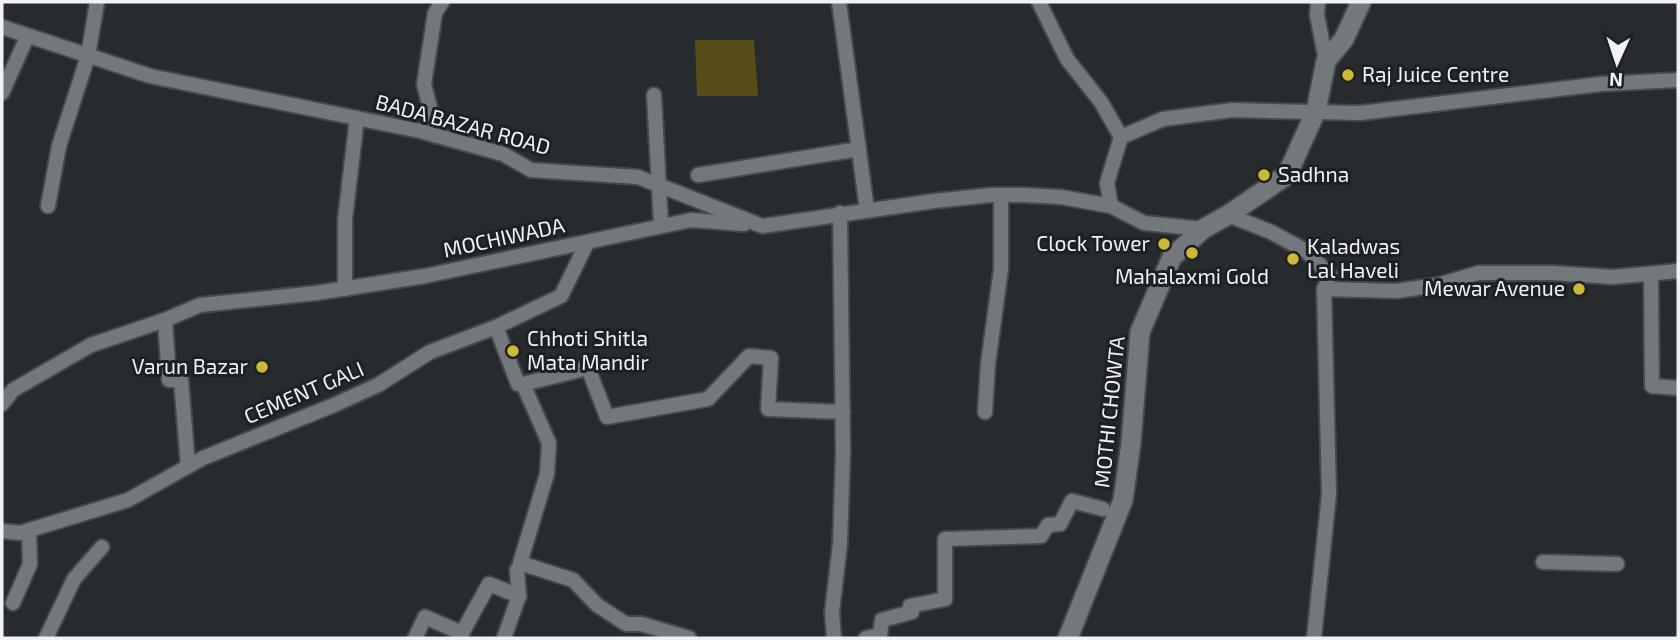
<svg xmlns="http://www.w3.org/2000/svg" width="1680" height="640" font-family="'Exo 2',sans-serif">
<style>
.water{fill:#564d1a}
.lines{fill:none;stroke-linecap:round;stroke-linejoin:round}
.minor-casing{stroke:#46494c;stroke-width:18}
.secondary-casing{stroke:#46494c;stroke-width:23}
.minor{stroke:#73787c;stroke-width:14}
.secondary{stroke:#73787c;stroke-width:19}
.poi-dot{fill:#cfb837;stroke:#1d2124;stroke-width:2.5}
.labels{text-anchor:middle;stroke-width:6;stroke-linejoin:round;paint-order:stroke}
.poi-label{font-size:21px;fill:#f0f2f5;stroke:#1d2124;text-anchor:start}
.street-label{font-size:21px;fill:#f0f2f5;stroke:#1d2124}
</style>
<rect width="100%" height="100%" fill="#272b2e"/>
<path class="water" d="M 695,40 L 754,40 L 758,96 L 697,96 Z"/>
<g class="lines">
<defs>
<g id="minor">
<path d="M 839,2 L 867,210"/>
<path d="M 1039,2 L 1067,59 L 1101,102 L 1121,137 L 1107,183 L 1111,206"/>
<path d="M 1318,2 L 1317,15 L 1326,61"/>
<path d="M 2,27 L 150,76 L 420,131 L 503,154 L 531,170 L 638,177 L 762,226 L 934,201 L 991,195 L 1024,195 L 1061,197 L 1111,206 L 1144,223 L 1203,229"/>
<path d="M 2,93 L 27,37"/>
<path d="M 654,95 L 661,225"/>
<path d="M 437,136 L 424,84 L 435,13 L 442,2"/>
<path d="M 1121,137 L 1163,119 L 1232,110 L 1360,113 L 1601,84 L 1678,80"/>
<path d="M 698,175 L 859,149"/>
<path d="M 48,206 L 59,146 L 88,56 L 97,2"/>
<path d="M 1228,215 L 1271,232 L 1306,251 L 1330,275 L 1324,289 L 1329,494 L 1314,638"/>
<path d="M 1651,275 L 1652,386 L 1678,388"/>
<path d="M 345,289 L 345,219 L 357,118"/>
<path d="M 1324,289 L 1396,291 L 1438,285 L 1478,273 L 1553,273 L 1613,277 L 1678,271"/>
<path d="M 165,320 L 169,380 L 181,380 L 188,466"/>
<path d="M 496,327 L 518,384 L 523,384 L 549,443 L 547,474 L 520,563 L 573,580 L 597,605 L 626,624 L 641,624 L 689,638"/>
<path d="M 523,384 L 588,368 L 607,417 L 708,399 L 749,356 L 771,358 L 768,409 L 843,412"/>
<path d="M 2,404 L 13,390 L 91,345 L 165,320 L 200,305 L 316,293 L 425,276 L 691,220 L 744,224"/>
<path d="M 985,412 L 988,364 L 1001,269 L 1001,195"/>
<path d="M 2,531 L 20,533 L 128,500 L 203,458 L 334,405 L 378,385 L 430,352 L 496,327 L 561,296 L 587,243"/>
<path d="M 1543,562 L 1617,564"/>
<path d="M 13,603 L 30,564 L 29,530"/>
<path d="M 46,638 L 74,579 L 102,547"/>
<path d="M 415,638 L 425,617 L 462,633 L 489,584 L 519,596"/>
<path d="M 504,638 L 519,596 L 517,570"/>
<path d="M 834,638 L 832,612 L 840,544 L 843,452 L 840,213"/>
<path d="M 866,638 L 880,635 L 882,620 L 912,612 L 910,606 L 945,599 L 945,539 L 1041,536 L 1048,525 L 1060,524 L 1072,501 L 1103,509"/>
</g>
<path id="secondary" d="M 1068,638 L 1123,500 L 1131,443 L 1140,332 L 1172,257 L 1203,229 L 1228,215 L 1287,175 L 1316,111 L 1326,61 L 1344,39 L 1361,2"/>
</defs>
<use href="#minor" class="minor-casing"/>
<use href="#secondary" class="secondary-casing"/>
<use href="#minor" class="minor"/>
<use href="#secondary" class="secondary"/>
</g>
<g class="poi-dot">
<circle cx="1348" cy="75" r="7"/>
<circle cx="1264" cy="175" r="7"/>
<circle cx="1164" cy="244" r="7"/>
<circle cx="1192" cy="253" r="7"/>
<circle cx="1293" cy="259" r="7"/>
<circle cx="1579" cy="289" r="7"/>
<circle cx="513" cy="351" r="7"/>
<circle cx="262" cy="367" r="7"/>
</g>
<g class="labels">
<g class="poi-label">
<text x="1362" y="82">Raj Juice Centre</text>
<text x="1278" y="182">Sadhna</text>
<text x="1150" y="251" text-anchor="end">Clock Tower</text>
<text x="1307" y="254">Kaladwas<tspan x="1307" dy="24">Lal Haveli</tspan></text>
<text x="1192" y="284" text-anchor="middle">Mahalaxmi Gold</text>
<text x="1565" y="296" text-anchor="end">Mewar Avenue</text>
<text x="527" y="346">Chhoti Shitla<tspan x="527" dy="24">Mata Mandir</tspan></text>
<text x="248" y="374" text-anchor="end">Varun Bazar</text>
</g>
<g class="street-label">
<text transform="translate(463 125) rotate(15)" y="7">BADA BAZAR ROAD</text>
<text transform="translate(504 238) rotate(-12)" y="7">MOCHIWADA</text>
<text transform="translate(304 393) rotate(-23)" y="7">CEMENT GALI</text>
<text transform="translate(1110 412) rotate(-84)" y="7">MOTHI CHOWTA</text>
</g>
</g>
<rect width="1680" height="640" fill="none" stroke="#f0f2f5" stroke-width="7"/>
<g transform="translate(1617 63) rotate(183)" stroke="#1d2124" stroke-width="5" paint-order="stroke">
<path d="M0-5L12 26L0 18L-12 26Z" fill="#f0f2f5"/>
<text y="-10" font-size="19" font-weight="bold" text-anchor="middle" fill="#f0f2f5">N</text>
</g>
</svg>
